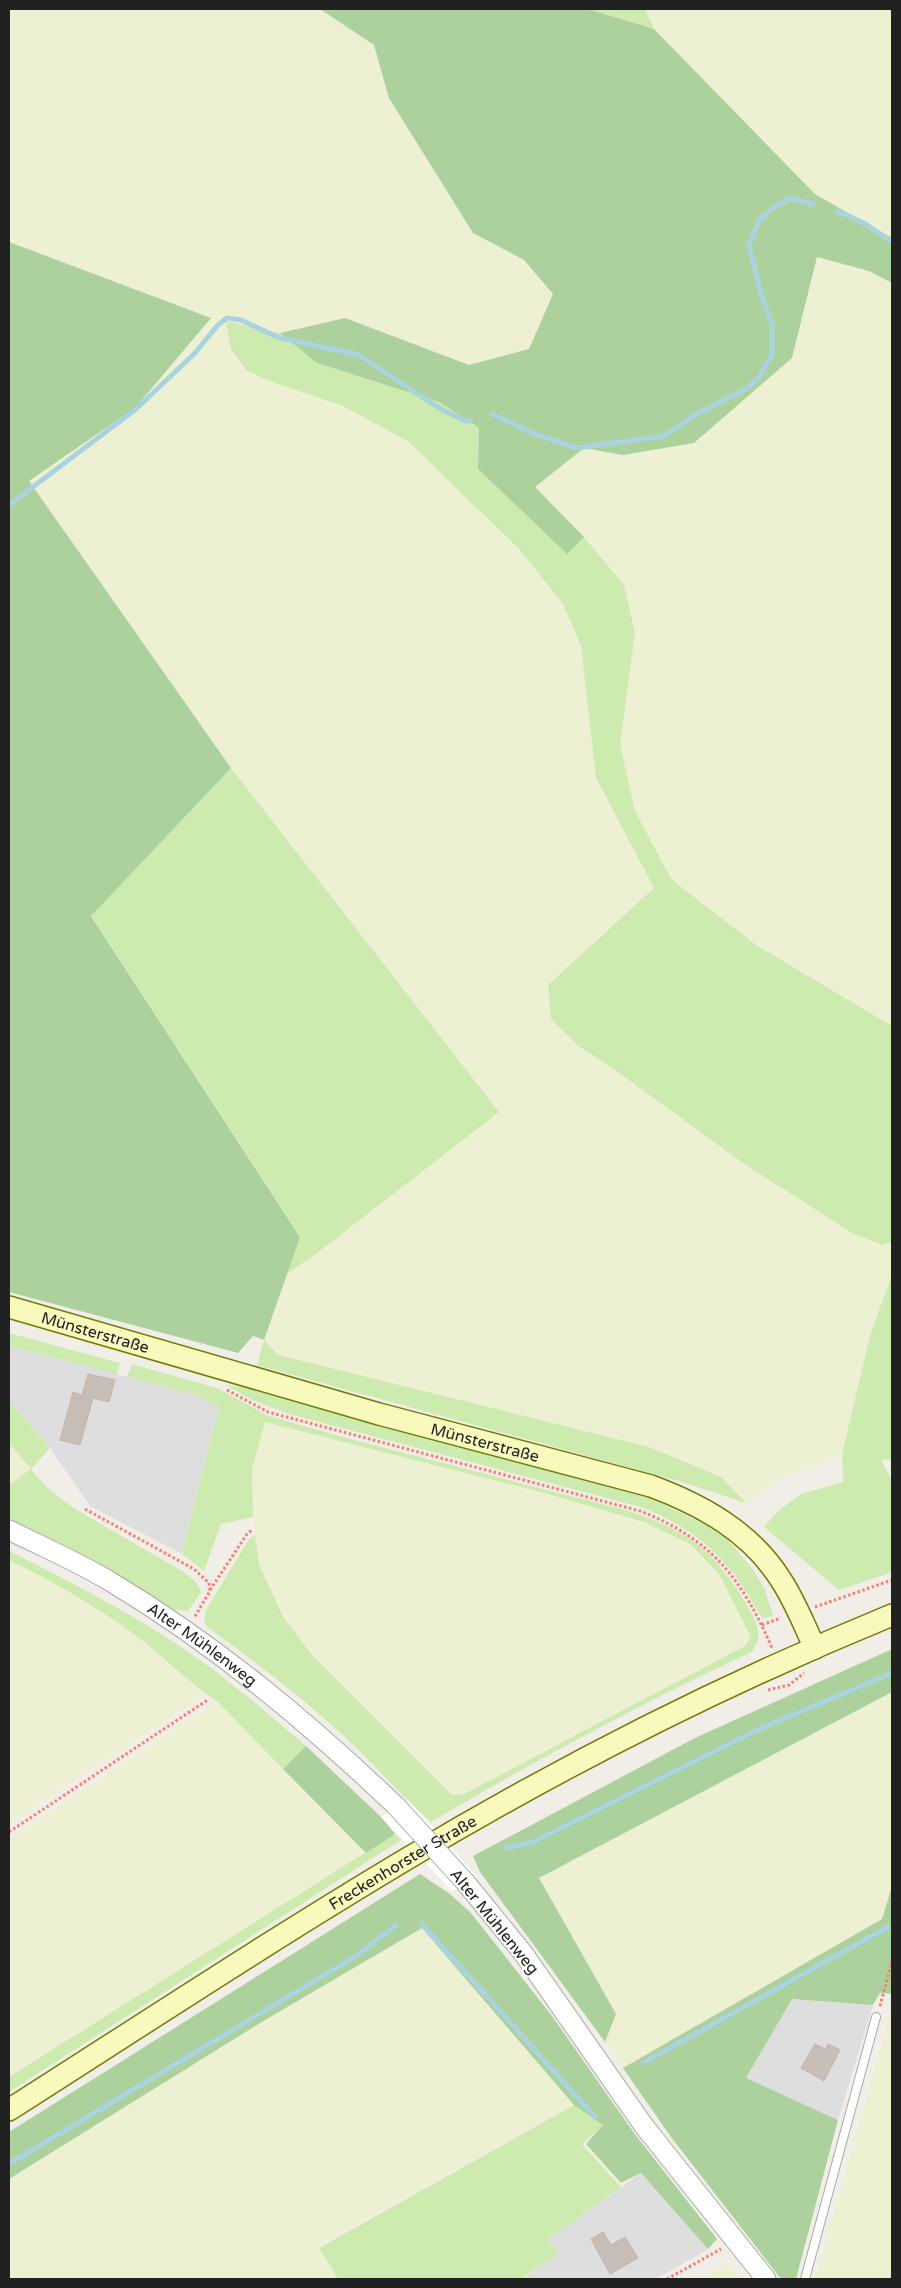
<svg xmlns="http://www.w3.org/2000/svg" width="901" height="2288" font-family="'Varela Round',sans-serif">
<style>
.residential{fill:#dfdede}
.farmland{fill:#eef0d4}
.grass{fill:#cdebae}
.forest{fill:#add19d}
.pier{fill:#fff}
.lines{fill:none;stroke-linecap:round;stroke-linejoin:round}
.stream{stroke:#a9d3df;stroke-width:5}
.building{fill:#c6beb7;stroke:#c3b5aa}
.service-casing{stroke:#a8a8a8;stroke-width:10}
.tertiary-casing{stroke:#a8a8a8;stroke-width:21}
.secondary-casing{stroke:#707c04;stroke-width:24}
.path{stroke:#fa7d70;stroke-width:3;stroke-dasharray:2.5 2.5;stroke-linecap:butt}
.service{stroke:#fff;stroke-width:8}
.tertiary{stroke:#fff;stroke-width:19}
.secondary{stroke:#f8fabd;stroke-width:21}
.tertiary-bridge-casing{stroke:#a8a8a8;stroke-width:21;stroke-linecap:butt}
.tertiary-bridge{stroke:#fff;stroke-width:19}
.labels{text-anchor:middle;stroke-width:4;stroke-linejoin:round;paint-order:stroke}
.street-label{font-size:16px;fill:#212121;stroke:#fff}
</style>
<rect width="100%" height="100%" fill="#f1eee8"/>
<g class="residential">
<path d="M 9,1346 L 197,1395 L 219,1407 L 182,1554 L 90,1506 L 50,1448 L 9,1401 Z"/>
<path d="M 792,1999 L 873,2005 L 838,2120 L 746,2078 Z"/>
<path d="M 641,2173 L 708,2249 L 656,2279 L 524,2279 L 523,2278 L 560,2253 L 547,2240 Z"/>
</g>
<g class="farmland">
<path d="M 9,9 L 320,9 L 374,45 L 389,98 L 473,233 L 524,260 L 553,294 L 530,349 L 469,365 L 345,318 L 280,333 L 226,322 L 247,371 L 278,384 L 343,406 L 409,442 L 520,550 L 562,604 L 581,646 L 596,778 L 654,888 L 548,985 L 580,1047 L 611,1067 L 743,1163 L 852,1233 L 882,1245 L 892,1242 L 892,1274 L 870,1336 L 842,1454 L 786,1476 L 746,1503 L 721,1477 L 278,1355 L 264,1340 L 287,1274 L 321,1250 L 499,1112 L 231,768 L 29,481 L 135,408 L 211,318 L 9,242 Z"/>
<path d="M 645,9 L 892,9 L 892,238 L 815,194 L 654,29 Z"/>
<path d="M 817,256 L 869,271 L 892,283 L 892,1026 L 756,945 L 671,879 L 635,811 L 620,745 L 628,693 L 624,585 L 584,537 L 534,487 L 584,448 L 623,455 L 694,443 L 792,358 Z"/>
<path d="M 265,1422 L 541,1492 L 644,1522 L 690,1544 L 719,1574 L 751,1637 L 746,1646 L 464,1794 L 452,1795 L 312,1655 L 283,1619 L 259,1564 L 253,1517 L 252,1469 Z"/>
<path d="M 9,1443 L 31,1469 L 9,1485 Z"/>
<path d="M 9,1560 L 56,1583 L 133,1633 L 176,1666 L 205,1694 L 9,1823 Z"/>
<path d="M 892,1692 L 892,1886 L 882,1919 L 623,2068 L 605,2042 L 616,2014 L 539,1878 Z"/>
<path d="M 217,1701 L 366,1853 L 9,2077 L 9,1839 Z"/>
<path d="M 422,1928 L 574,2105 L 317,2246 L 336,2279 L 9,2279 L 9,2179 L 260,2023 Z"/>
<path d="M 892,2006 L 892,2279 L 815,2279 Z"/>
<path d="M 727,2263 L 742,2279 L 698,2279 Z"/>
</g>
<g class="grass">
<path d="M 588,9 L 645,9 L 654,29 Z"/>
<path d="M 226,321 L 280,333 L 317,363 L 439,402 L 479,428 L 478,469 L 566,553 L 584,537 L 624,585 L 635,633 L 620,745 L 635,811 L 671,879 L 756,945 L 892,1026 L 892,1242 L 882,1245 L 852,1233 L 743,1163 L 611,1067 L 580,1047 L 551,1019 L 548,985 L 654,888 L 596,778 L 581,646 L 563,604 L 520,550 L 409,442 L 343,406 L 278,384 L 247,371 L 231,349 Z"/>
<path d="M 231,768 L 499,1112 L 321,1250 L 287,1274 L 300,1236 L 91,915 Z"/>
<path d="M 892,1274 L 892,1459 L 881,1460 L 892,1480 L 892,1572 L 839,1590 L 764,1527 L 778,1511 L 801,1494 L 843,1482 L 842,1454 L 870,1336 Z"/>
<path d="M 9,1333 L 120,1363 L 117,1374 L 9,1346 Z"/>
<path d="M 264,1340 L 278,1355 L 649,1447 L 721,1477 L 746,1503 L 682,1482 L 257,1365 Z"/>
<path d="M 132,1364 L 217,1388 L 269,1416 C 361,1443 454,1465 547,1490 C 595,1503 651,1511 693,1541 C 715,1557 735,1583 748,1607 C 757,1624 764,1635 752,1652 C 642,1703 536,1760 431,1822 C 400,1795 374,1764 344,1736 C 301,1697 255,1661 207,1627 L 204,1620 L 207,1608 L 249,1539 L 255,1535 L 259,1564 L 283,1617 L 312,1655 L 452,1795 L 464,1794 L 745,1646 L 751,1637 L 719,1574 L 690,1544 L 644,1522 L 541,1492 L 265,1422 L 252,1469 L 253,1517 L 221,1524 L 204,1571 L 182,1554 L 219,1407 L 197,1395 L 127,1377 Z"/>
<path d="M 226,1385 L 266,1390 L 470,1449 L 640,1493 L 710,1527 L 729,1541 L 754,1571 L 764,1588 L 773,1616 L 762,1618 C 730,1561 704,1534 644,1508 L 289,1414 L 252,1400 Z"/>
<path d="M 9,1401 L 50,1448 L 31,1469 C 54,1500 88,1516 120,1535 C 141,1547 162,1560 184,1572 L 197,1583 L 201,1592 L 188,1611 L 175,1610 L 89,1558 L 9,1518 L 9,1485 L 31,1469 L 9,1443 Z"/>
<path d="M 9,1551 C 65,1579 122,1608 175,1643 C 221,1673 264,1710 306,1746 L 283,1769 L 217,1701 C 187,1682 163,1655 134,1634 C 94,1605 52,1581 9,1560 Z"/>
<path d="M 395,1834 L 401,1840 L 9,2092 L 9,2077 Z"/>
<path d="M 574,2105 L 604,2125 L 582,2144 L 621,2187 L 547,2240 L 560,2253 L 523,2277 L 524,2279 L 338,2279 L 319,2248 Z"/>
</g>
<g class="forest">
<path d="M 320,9 L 588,9 L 654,29 L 815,194 L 892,238 L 892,283 L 869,271 L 817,257 L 792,358 L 694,443 L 623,455 L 584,448 L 535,487 L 584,537 L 567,554 L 478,469 L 479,428 L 439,402 L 317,363 L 280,333 L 345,318 L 469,365 L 529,349 L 553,294 L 524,260 L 473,233 L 389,98 L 374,45 Z"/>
<path d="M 9,242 L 211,318 L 135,408 L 29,481 L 231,768 L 91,916 L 300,1237 L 264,1340 L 253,1336 L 238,1353 L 9,1292 Z"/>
<path d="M 892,1649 L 892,1692 L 539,1878 L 616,2014 L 605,2042 L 480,1872 L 473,1856 L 695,1738 Z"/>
<path d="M 306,1746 L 381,1817 L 395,1834 L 366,1853 L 283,1769 Z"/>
<path d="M 420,1874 L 450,1894 L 471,1913 L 552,2016 L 634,2133 L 717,2239 L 708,2249 L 641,2173 L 621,2183 L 586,2144 L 603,2125 L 574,2105 L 422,1928 L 260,2023 L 9,2179 L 9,2132 Z"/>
<path d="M 892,1886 L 892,1994 L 880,1993 L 873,2005 L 792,1999 L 746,2078 L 838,2120 L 796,2279 L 781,2279 L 671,2137 L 623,2068 L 882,1919 Z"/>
</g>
<path class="pier" d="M 408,1800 L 444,1839 L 477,1877 L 452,1891 L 381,1817 Z"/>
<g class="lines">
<g class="stream">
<path d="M 837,211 L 864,223 L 892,242"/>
<path d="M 492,414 L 537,435 L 577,448 L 664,436 L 695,415 L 744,390 L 758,379 L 772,354 L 772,324 L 761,294 L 749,245 L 759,221 L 773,208 L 790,198 L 813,204"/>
<path d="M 9,505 L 136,409 L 194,354 L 218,325 L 227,318 L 241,320 L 277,337 L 359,355 L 439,408 L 465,421 L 470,421"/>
<path d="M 505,1848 L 533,1842 L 757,1730 L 892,1673"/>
<path d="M 421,1923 L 595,2117"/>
<path d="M 643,2063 L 888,1927"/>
<path d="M 9,2164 L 356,1956 L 396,1925"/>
</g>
</g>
<g class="building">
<path d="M 88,1374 L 115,1380 L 109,1402 L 93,1398 L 80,1445 L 60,1440 L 73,1392 L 82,1395 Z"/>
<path d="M 815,2044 L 825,2049 L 828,2044 L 840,2050 L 824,2081 L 801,2068 Z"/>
<path d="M 603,2232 L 611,2245 L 625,2237 L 638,2258 L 610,2274 L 591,2239 Z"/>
</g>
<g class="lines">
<defs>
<path id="service" d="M 805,2279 L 876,2017"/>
<g id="tertiary">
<path id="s1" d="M 9,1530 C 43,1547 78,1562 111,1582 C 216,1645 308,1722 397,1807"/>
<path d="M 466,1883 L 523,1953 L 644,2126 L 766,2279"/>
</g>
<g id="secondary">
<path id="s2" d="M 9,1307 L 379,1414 L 651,1486 C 702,1505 751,1532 781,1580 C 795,1601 804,1625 815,1648"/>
<path id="s3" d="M 9,2110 C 142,2025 274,1938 410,1857 C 564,1765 726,1683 892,1615"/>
</g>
</defs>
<use href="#service" class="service-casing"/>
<use href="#tertiary" class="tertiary-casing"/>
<use href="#secondary" class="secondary-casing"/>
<g class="path">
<path d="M 227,1390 L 268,1412 L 640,1511 C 712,1539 742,1579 772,1648"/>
<path d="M 85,1509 L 194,1569 L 209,1583 L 210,1591 L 194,1618"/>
<path d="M 210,1590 L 247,1534 L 253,1529"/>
<path d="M 815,1607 L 892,1580"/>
<path d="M 762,1625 L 781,1618"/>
<path d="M 768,1690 L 789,1685 L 804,1673"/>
<path d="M 9,1832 L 209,1699"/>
<path d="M 880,2006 L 892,1961"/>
<path d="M 667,2279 L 721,2249"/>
</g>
<use href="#service" class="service"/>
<use href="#tertiary" class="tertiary"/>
<use href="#secondary" class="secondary"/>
<defs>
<path id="tertiary-bridge" d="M 397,1807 L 466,1883"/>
</defs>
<use href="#tertiary-bridge" class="tertiary-bridge-casing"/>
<use href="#tertiary-bridge" class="tertiary-bridge"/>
</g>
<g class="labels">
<g class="street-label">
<text dy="6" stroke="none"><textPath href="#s2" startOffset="90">Münsterstraße</textPath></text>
<text dy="6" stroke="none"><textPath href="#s2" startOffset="495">Münsterstraße</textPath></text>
<text dy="6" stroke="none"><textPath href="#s1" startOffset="225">Alter Mühlenweg</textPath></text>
<text dy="6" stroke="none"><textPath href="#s3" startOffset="465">Freckenhorster Straße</textPath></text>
<text transform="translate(495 1921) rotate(51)" y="6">Alter Mühlenweg</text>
</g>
</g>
<rect width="901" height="2288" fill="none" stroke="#212121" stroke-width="20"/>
</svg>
